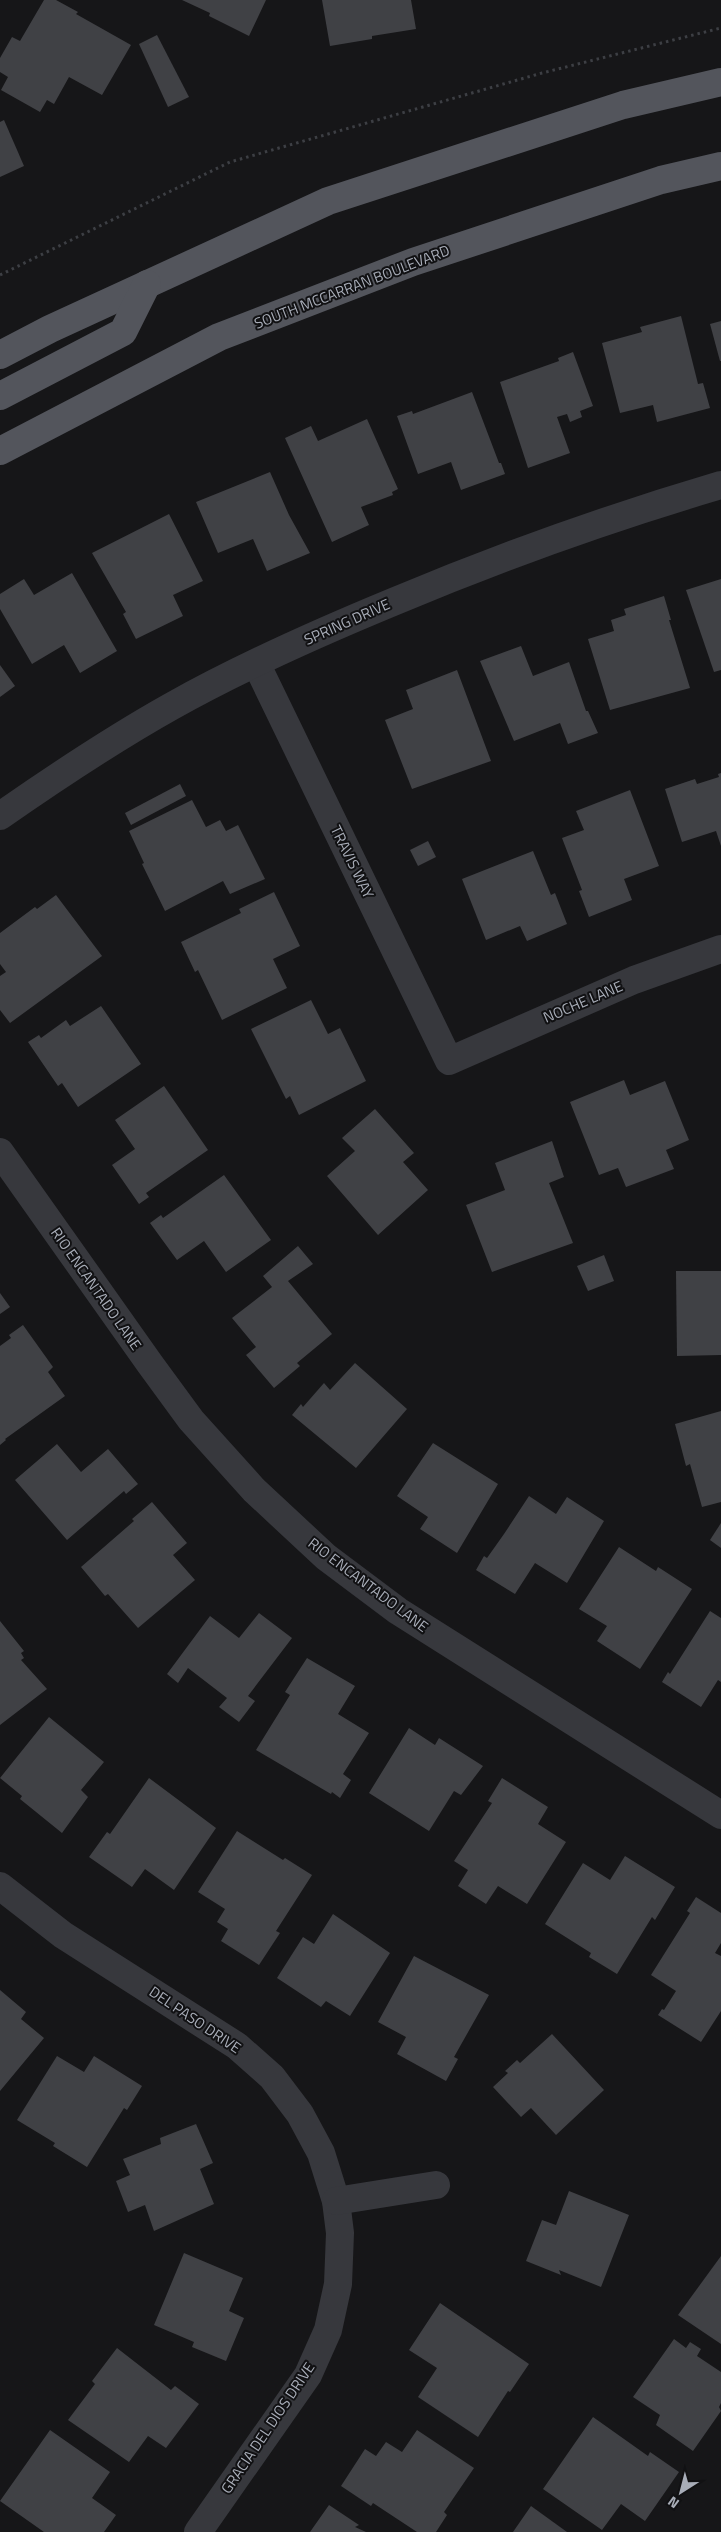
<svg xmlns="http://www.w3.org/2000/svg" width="721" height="2532" font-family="'Titillium Web',sans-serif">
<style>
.building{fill:#404145}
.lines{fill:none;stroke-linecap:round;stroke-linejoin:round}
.path{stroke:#3d3f44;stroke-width:3;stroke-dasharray:2.5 4;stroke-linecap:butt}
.street{stroke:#37383d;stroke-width:28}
.primary{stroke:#53555c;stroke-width:28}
.labels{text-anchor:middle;stroke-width:4;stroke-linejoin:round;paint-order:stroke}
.street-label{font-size:15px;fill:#a8adb8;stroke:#111113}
</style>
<rect width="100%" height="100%" fill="#161618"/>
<g class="building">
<path d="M 44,0 L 56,0 L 78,12 L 76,14 L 131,45 L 102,95 L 69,77 L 54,104 L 47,100 L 40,112 L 1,90 L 8,77 L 0,72 L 0,58 L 12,37 L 20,41 Z"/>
<path d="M 182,0 L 266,0 L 249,36 L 209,16 L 210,13 Z"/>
<path d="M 322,0 L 411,0 L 416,29 L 372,36 L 372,39 L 330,46 Z"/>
<path d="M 157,35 L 189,97 L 168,107 L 139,44 Z"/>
<path d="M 4,120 L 24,166 L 0,177 L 0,122 Z"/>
<path d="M 681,316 L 698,384 L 703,383 L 710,408 L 657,422 L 653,405 L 620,413 L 602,343 L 642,332 L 640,327 Z"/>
<path d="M 721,321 L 721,361 L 720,361 L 710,324 Z"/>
<path d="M 573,352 L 593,406 L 580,411 L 582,417 L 570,422 L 567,414 L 557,417 L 570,453 L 528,468 L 500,382 L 559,361 L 558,358 Z"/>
<path d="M 472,392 L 499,463 L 501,463 L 505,474 L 461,490 L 451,462 L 418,474 L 397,416 L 412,411 L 413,414 Z"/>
<path d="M 367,419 L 398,489 L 392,492 L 393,495 L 361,507 L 369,525 L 332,542 L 285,438 L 311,426 L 318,441 Z"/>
<path d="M 270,472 L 289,515 L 310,553 L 267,571 L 253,539 L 218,553 L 196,502 Z"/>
<path d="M 169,514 L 203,581 L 173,595 L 183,616 L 136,639 L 123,614 L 126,612 L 92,553 Z"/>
<path d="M 72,573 L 117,651 L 80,673 L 64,645 L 32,664 L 0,609 L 0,594 L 24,579 L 34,595 Z"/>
<path d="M 721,579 L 721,670 L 714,672 L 686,590 Z"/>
<path d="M 664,596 L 671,620 L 669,620 L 690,688 L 610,710 L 588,639 L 614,631 L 611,620 L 626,615 L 624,609 Z"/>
<path d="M 521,646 L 533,676 L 569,662 L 586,711 L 588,711 L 598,733 L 568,744 L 560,723 L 514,741 L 480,661 Z"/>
<path d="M 0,665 L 15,686 L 0,697 Z"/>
<path d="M 457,670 L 491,761 L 412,789 L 385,720 L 413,709 L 406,690 Z"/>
<path d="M 721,773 L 721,846 L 716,831 L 682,842 L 665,789 L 695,779 L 697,784 L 719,777 L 718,774 Z"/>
<path d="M 180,784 L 186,796 L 131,825 L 125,813 Z"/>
<path d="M 630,790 L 659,866 L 624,879 L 632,900 L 589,917 L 579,891 L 582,890 L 562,838 L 584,830 L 576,811 Z"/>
<path d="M 192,800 L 206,827 L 220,820 L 226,831 L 238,825 L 265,879 L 230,894 L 223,881 L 165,911 L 142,864 L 144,863 L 129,831 Z"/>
<path d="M 428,841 L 436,857 L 418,866 L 410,850 Z"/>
<path d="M 533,851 L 551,895 L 555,893 L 567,924 L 527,941 L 520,926 L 486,940 L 462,879 Z"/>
<path d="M 274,892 L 300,946 L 273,959 L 287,988 L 222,1020 L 198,970 L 195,972 L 181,942 L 241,913 L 239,909 Z"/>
<path d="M 56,895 L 102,956 L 10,1023 L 0,1010 L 0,976 L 6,972 L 0,964 L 0,933 L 35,907 L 37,909 Z"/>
<path d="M 311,1000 L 328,1034 L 340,1028 L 366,1081 L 299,1115 L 290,1096 L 286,1099 L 251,1029 Z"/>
<path d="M 101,1006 L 141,1064 L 78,1107 L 62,1083 L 58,1086 L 28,1042 L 39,1035 L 41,1038 L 66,1020 L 70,1026 Z"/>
<path d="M 624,1080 L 630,1095 L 665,1081 L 689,1140 L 666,1150 L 674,1169 L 626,1187 L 618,1168 L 599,1175 L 570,1102 Z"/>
<path d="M 164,1086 L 208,1150 L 146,1193 L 149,1197 L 139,1204 L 112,1165 L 135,1149 L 115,1120 Z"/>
<path d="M 375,1109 L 414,1153 L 403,1162 L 428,1190 L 378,1235 L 327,1176 L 355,1151 L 342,1138 Z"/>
<path d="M 552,1141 L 564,1177 L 549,1183 L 573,1243 L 492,1272 L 466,1205 L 505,1190 L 495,1163 Z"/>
<path d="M 224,1175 L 271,1240 L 226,1272 L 204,1241 L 177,1260 L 150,1223 L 161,1215 L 163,1218 Z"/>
<path d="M 298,1246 L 313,1264 L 288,1281 L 332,1334 L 297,1363 L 300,1366 L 274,1388 L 246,1355 L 256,1347 L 232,1318 L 272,1287 L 263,1276 Z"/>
<path d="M 604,1255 L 614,1281 L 588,1291 L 577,1266 Z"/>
<path d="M 676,1271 L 721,1271 L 721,1355 L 677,1356 Z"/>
<path d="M 0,1293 L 10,1307 L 0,1314 Z"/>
<path d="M 23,1325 L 53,1367 L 48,1372 L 65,1396 L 5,1439 L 6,1440 L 0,1445 L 0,1346 L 11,1338 L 9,1335 Z"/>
<path d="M 355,1363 L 407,1409 L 356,1468 L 292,1415 L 301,1404 L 303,1407 L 324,1383 L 330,1390 Z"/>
<path d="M 721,1411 L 721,1502 L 702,1507 L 690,1464 L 686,1466 L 675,1424 Z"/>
<path d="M 433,1443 L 498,1484 L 457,1553 L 420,1529 L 428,1517 L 397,1496 Z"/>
<path d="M 57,1444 L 81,1472 L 108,1449 L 138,1484 L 126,1494 L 124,1491 L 67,1540 L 15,1480 Z"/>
<path d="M 529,1496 L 556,1514 L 567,1497 L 604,1521 L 567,1583 L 535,1563 L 515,1594 L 476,1570 L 484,1556 L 487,1558 L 504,1534 Z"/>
<path d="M 152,1502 L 187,1543 L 173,1555 L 195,1580 L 138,1628 L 108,1594 L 105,1596 L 81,1567 L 134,1521 L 132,1519 Z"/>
<path d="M 721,1523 L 721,1548 L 710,1540 Z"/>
<path d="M 619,1547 L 656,1571 L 658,1567 L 692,1589 L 640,1669 L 597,1641 L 607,1626 L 579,1609 Z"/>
<path d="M 710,1611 L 721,1618 L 721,1682 L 718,1680 L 701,1707 L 662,1682 L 668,1672 L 670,1674 Z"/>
<path d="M 259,1613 L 292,1638 L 248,1696 L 255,1701 L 239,1722 L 219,1707 L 227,1698 L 188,1668 L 178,1683 L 167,1674 L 210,1616 L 239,1638 Z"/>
<path d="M 0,1621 L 24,1651 L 21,1653 L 24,1658 L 21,1660 L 47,1689 L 0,1725 Z"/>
<path d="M 307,1658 L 355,1686 L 338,1714 L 369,1733 L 343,1774 L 351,1780 L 340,1798 L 332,1792 L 331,1794 L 256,1750 L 290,1695 L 285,1692 Z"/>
<path d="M 49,1717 L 104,1762 L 81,1790 L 88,1797 L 62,1833 L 20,1799 L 22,1796 L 0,1778 Z"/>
<path d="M 409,1728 L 435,1745 L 439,1738 L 483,1766 L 461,1795 L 454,1791 L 429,1831 L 369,1793 Z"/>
<path d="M 149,1778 L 216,1828 L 174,1890 L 145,1869 L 132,1887 L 89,1857 L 107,1832 L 110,1834 Z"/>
<path d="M 502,1778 L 548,1807 L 538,1824 L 566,1842 L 527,1904 L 498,1886 L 486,1904 L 458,1886 L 468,1870 L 454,1861 L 492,1803 L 488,1801 Z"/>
<path d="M 237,1831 L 283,1860 L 285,1858 L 312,1875 L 276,1931 L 280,1933 L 259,1965 L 221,1941 L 228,1929 L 217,1922 L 225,1909 L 198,1892 Z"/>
<path d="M 625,1856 L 675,1887 L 655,1920 L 652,1917 L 617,1974 L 589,1957 L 591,1953 L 545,1924 L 583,1863 L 610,1880 Z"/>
<path d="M 696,1897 L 721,1913 L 721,1943 L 715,1953 L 721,1956 L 721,2011 L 701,2042 L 658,2015 L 662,2009 L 664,2010 L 676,1991 L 651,1975 L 690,1913 L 687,1911 Z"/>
<path d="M 333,1914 L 390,1953 L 350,2016 L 326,2001 L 321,2007 L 277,1978 L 303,1937 L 314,1944 Z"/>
<path d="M 414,1956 L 489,1995 L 454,2057 L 458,2059 L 446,2081 L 397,2054 L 406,2037 L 378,2022 Z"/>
<path d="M 0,1990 L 26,2012 L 21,2019 L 44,2038 L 0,2091 Z"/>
<path d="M 552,2034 L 604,2090 L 556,2135 L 531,2108 L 521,2117 L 493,2087 L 508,2073 L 505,2071 L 517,2060 L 520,2063 Z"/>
<path d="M 57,2056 L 84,2072 L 94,2056 L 142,2086 L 127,2110 L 124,2108 L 87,2167 L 53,2146 L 55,2143 L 17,2120 Z"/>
<path d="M 196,2124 L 213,2163 L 200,2169 L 214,2204 L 154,2231 L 145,2205 L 128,2212 L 116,2181 L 130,2175 L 123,2159 L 161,2144 L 160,2138 Z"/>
<path d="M 569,2191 L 629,2215 L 601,2287 L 559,2270 L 561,2275 L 526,2261 L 542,2220 L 556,2225 Z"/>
<path d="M 184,2253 L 243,2278 L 229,2311 L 244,2318 L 226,2361 L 192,2347 L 194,2342 L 154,2325 Z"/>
<path d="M 721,2256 L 721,2344 L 678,2315 Z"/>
<path d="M 440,2303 L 529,2364 L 510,2392 L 508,2391 L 478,2437 L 418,2397 L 437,2368 L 409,2350 Z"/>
<path d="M 674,2339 L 686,2348 L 690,2342 L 701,2349 L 697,2356 L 721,2372 L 721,2403 L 719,2407 L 721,2411 L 693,2451 L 656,2425 L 660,2415 L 633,2397 Z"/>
<path d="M 117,2348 L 171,2390 L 175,2386 L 199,2404 L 166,2448 L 148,2436 L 129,2462 L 68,2420 L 95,2384 L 92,2381 Z"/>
<path d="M 593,2417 L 648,2456 L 650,2452 L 679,2472 L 645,2521 L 621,2504 L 602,2530 L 543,2489 Z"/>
<path d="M 50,2430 L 110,2472 L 92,2498 L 116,2515 L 104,2532 L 44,2532 L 0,2501 Z"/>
<path d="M 417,2430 L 474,2468 L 444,2512 L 447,2515 L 436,2532 L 417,2532 L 373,2503 L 371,2506 L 341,2486 L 365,2449 L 376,2456 L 386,2442 L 402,2452 Z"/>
<path d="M 329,2505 L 359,2525 L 355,2527 L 366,2532 L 310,2532 Z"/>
<path d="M 531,2506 L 567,2532 L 513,2532 Z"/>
</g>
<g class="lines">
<path class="path" d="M 0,275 L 230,162 L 542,73 L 721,28"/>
<g class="street">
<path d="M 256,663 L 449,1061 L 634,980 L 721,949"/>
<path d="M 0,816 C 56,777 113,739 172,706 C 243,666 318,633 393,602 C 500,557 609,518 721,485"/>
<path d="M 0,1152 L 150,1364 L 191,1420 L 254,1490 L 326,1557 L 398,1611 L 721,1815"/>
<path d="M 0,1886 L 63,1935 L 237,2046 L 272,2077 L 300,2114 L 321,2153 L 336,2201 L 340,2233 L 338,2284 L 328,2330 L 308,2375 L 198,2532"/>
<path d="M 336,2201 L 436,2185"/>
</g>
<g class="primary">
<path d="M 0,355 L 50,329 L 328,201 L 623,105 L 721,82"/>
<path d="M 0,396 L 123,332 L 147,284"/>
<path d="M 0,451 L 219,337 L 413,262 L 661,180 L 721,166"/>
</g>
</g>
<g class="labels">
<g class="street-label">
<text transform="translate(352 287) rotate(-21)" y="5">SOUTH MCCARRAN BOULEVARD</text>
<text transform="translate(347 622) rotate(-24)" y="5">SPRING DRIVE</text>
<text transform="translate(352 862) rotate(64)" y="5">TRAVIS WAY</text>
<text transform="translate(583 1002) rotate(-23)" y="5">NOCHE LANE</text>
<text transform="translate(96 1289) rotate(55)" y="5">RIO ENCANTADO LANE</text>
<text transform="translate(368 1585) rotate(37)" y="5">RIO ENCANTADO LANE</text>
<text transform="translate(195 2020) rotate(34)" y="5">DEL PASO DRIVE</text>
<text transform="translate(268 2428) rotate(-56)" y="5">GRACIA DEL DIOS DRIVE</text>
</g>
</g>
<g transform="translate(681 2492) rotate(216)" stroke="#111113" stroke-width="4" paint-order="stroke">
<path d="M0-4L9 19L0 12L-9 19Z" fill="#a8adb8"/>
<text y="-8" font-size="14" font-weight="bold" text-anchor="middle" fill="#a8adb8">N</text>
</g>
</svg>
